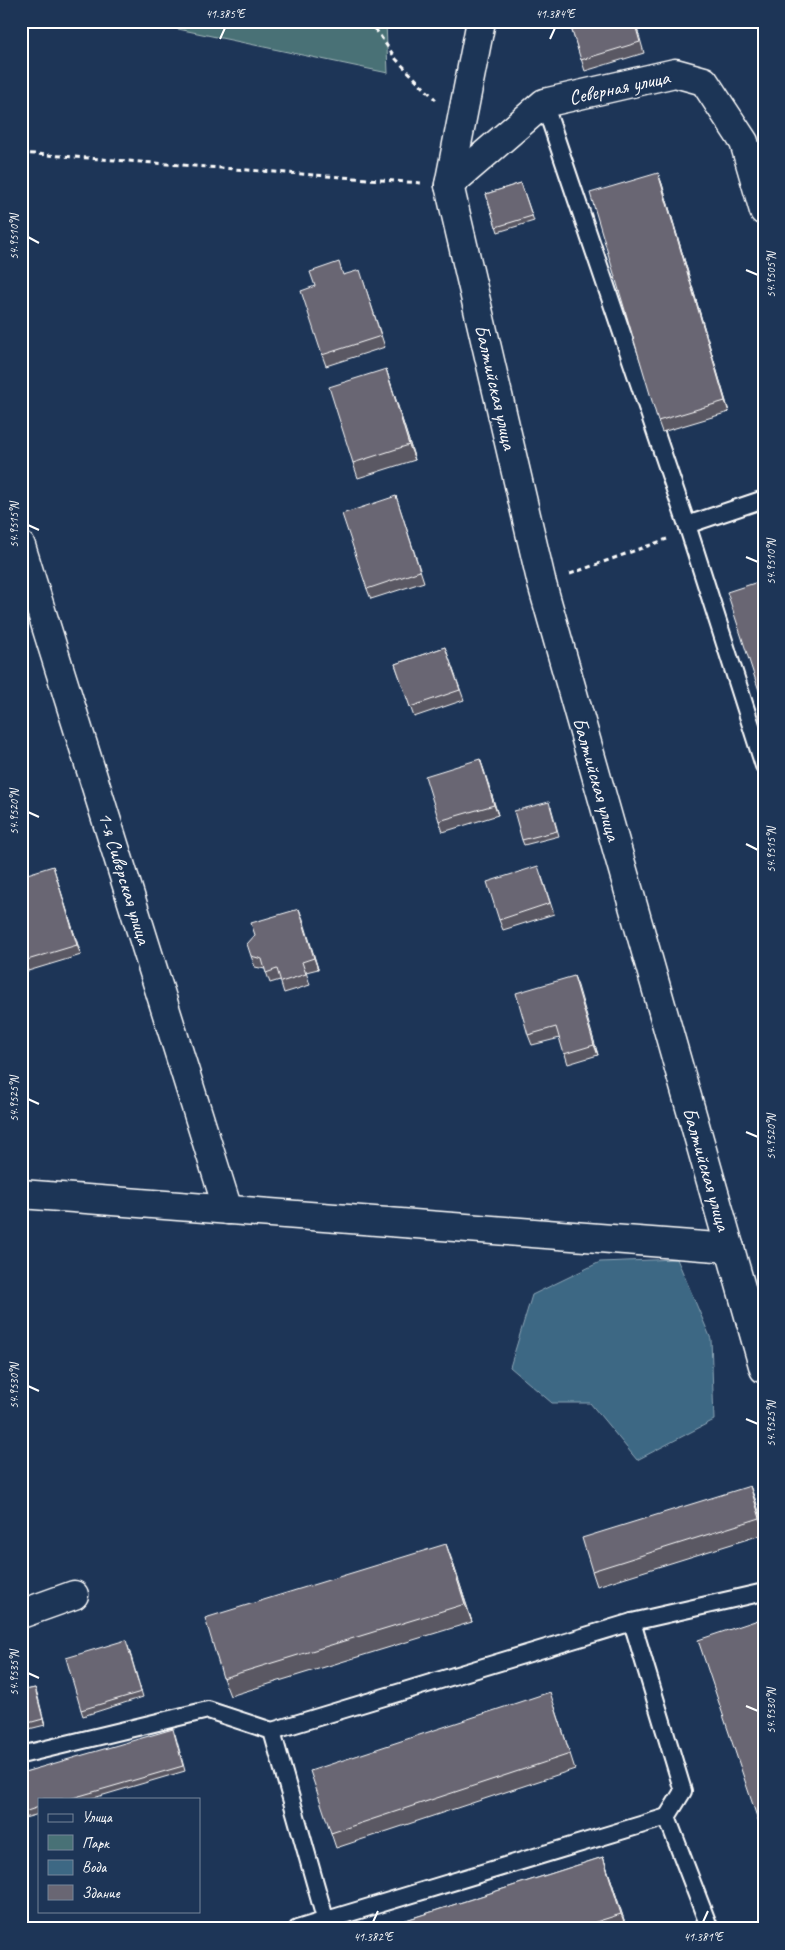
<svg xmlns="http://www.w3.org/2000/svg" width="785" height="1950" font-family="Caveat,sans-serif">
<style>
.green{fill:#487176;stroke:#a4b8ba}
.water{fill:#3d6884;stroke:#8ba4b5}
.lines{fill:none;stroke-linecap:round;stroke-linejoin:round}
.lane-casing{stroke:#fff;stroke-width:20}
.street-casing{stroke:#fff;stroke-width:31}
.path{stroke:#fff;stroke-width:3;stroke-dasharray:5 4;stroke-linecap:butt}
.lane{stroke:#1d3557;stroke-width:16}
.street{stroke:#1d3557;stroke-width:28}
.wall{fill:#5a5863;stroke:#fff}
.shaded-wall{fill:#4a4750;stroke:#fff}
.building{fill:#696673;stroke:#fff}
.ticks{fill:none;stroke:#fff;stroke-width:2}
.labels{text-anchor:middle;stroke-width:4;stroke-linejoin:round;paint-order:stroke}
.street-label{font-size:20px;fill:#fff;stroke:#1d3557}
.neatline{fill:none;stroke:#fff;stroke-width:2}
.ticks-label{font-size:12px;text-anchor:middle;fill:#fff}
</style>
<rect width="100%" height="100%" fill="#1d3557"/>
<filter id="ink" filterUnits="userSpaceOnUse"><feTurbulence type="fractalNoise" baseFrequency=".02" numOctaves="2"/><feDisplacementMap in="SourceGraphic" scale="10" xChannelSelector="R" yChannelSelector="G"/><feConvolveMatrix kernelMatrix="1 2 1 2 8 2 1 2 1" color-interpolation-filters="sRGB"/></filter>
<g filter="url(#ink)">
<path class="green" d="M 140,21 L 386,21 L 388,73 Z"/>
<path class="water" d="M 677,1259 L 711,1339 L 714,1420 L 637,1460 L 590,1403 L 552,1403 L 510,1367 L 532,1295 L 600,1262 Z"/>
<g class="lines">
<defs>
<g id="lane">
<path d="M 544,103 L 689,531 L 764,766"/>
<path d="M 687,525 L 764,499"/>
<path d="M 632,1622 L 683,1791 L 667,1817"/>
<path d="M 272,1731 L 632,1622 L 764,1592"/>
<path d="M 21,1755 L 208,1710 L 272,1731 L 328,1929"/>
<path d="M 297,1929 L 667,1817 L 710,1929"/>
</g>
<g id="street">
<path d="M 481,21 L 449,185 L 542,584 L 764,1369"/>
<path d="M 449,185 L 544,103 L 675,73 L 704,81 L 744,142 L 764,211"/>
<path d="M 21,546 L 228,1210"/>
<path d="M 21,1194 L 730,1248"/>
<path d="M 21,1614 L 74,1595"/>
</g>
</defs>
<use href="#lane" class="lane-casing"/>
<use href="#street" class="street-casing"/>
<g class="path">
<path d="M 370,21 L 396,59 L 436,100"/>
<path d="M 21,153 L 421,183"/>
<path d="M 570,574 L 667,539"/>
</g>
<use href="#lane" class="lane"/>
<use href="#street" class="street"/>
</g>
<g class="wall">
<path d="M 569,21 L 635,21 L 644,53 L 585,71 Z"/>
<path d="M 658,173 L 662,184 L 729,412 L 662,432 L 658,421 Z"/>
<path d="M 521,183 L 534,221 L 498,232 L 486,194 Z"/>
<path d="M 344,275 L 363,280 L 385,347 L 326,366 L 322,355 L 315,286 Z"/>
<path d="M 386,369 L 415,460 L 358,478 L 353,463 Z"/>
<path d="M 396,496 L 424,582 L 371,599 L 367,589 Z"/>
<path d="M 445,647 L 464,700 L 414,717 L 395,664 Z"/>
<path d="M 480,759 L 498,815 L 443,832 L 439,821 Z"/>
<path d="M 551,807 L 559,836 L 524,845 L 522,840 Z"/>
<path d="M 53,866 L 81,955 L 28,971 L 24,961 Z"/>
<path d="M 542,877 L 554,914 L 503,930 L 499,920 Z"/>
<path d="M 299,909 L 318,969 L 306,972 L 310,985 L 284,993 L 280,980 L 270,983 L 265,969 L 255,967 L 251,956 Z"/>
<path d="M 574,976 L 598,1055 L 568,1064 L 560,1038 L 532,1045 L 528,1035 Z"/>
<path d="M 750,1486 L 764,1528 L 764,1534 L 597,1586 L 592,1571 Z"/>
<path d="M 453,1563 L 472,1622 L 230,1696 L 223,1678 Z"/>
<path d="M 128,1646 L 143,1697 L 83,1716 L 81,1710 Z"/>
<path d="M 35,1688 L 45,1725 L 21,1731 L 21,1691 Z"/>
<path d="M 555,1707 L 575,1769 L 336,1848 L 331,1833 Z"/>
<path d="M 175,1734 L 185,1771 L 90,1799 L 39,1799 L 39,1814 L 21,1819 L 21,1773 Z"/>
<path d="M 603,1857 L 611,1880 L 627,1929 L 378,1929 Z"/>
</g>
<g class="shaded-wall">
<path d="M 658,173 L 662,184 L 729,412 L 725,401 Z"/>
<path d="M 386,369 L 391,384 L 415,460 L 409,445 Z"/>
<path d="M 480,759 L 484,770 L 498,815 L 494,805 Z"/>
<path d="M 53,866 L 56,877 L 81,955 L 77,945 Z"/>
<path d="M 299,909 L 303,919 L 318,969 L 314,958 Z"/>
<path d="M 574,976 L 578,986 L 598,1055 L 594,1045 Z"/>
<path d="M 750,1486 L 756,1501 L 764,1528 L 760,1518 Z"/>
<path d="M 446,1544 L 453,1563 L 472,1622 L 465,1604 Z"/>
<path d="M 35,1688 L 37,1693 L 45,1725 L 43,1719 Z"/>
<path d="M 603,1857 L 611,1880 L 627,1929 L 621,1914 Z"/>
</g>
<g class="building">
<path d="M 569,21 L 634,21 L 640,42 L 581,60 Z"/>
<path d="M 658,173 L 725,401 L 658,421 L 590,193 Z"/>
<path d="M 521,183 L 532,216 L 496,227 L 486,194 Z"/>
<path d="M 339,262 L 343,275 L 360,270 L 381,336 L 322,355 L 301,291 L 315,286 L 310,272 Z"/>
<path d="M 386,369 L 409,445 L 353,463 L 329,387 Z"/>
<path d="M 396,496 L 420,571 L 367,589 L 342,514 Z"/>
<path d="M 764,580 L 764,706 L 727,592 Z"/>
<path d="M 445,647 L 460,690 L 410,707 L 395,664 Z"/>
<path d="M 480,759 L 494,805 L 439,821 L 425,776 Z"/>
<path d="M 549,802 L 557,831 L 522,840 L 514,811 Z"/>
<path d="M 53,866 L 77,945 L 24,961 L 21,951 L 21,876 Z"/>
<path d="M 538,866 L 550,903 L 499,920 L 487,882 Z"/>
<path d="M 299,909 L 314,958 L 302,962 L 306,974 L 281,982 L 277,969 L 266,973 L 262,959 L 251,956 L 247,944 L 255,935 L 251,923 Z"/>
<path d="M 574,976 L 594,1045 L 564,1054 L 556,1027 L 528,1035 L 516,993 Z"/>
<path d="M 750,1486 L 760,1518 L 592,1571 L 582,1538 Z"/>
<path d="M 446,1544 L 465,1604 L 223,1678 L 205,1618 Z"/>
<path d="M 764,1618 L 764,1838 L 698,1640 Z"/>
<path d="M 126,1640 L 141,1692 L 81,1710 L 66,1658 Z"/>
<path d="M 35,1688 L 43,1719 L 21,1725 L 21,1691 Z"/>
<path d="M 550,1692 L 570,1754 L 331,1833 L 310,1771 Z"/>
<path d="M 173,1729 L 183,1766 L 69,1799 L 39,1799 L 39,1807 L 21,1813 L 21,1773 Z"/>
<path d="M 603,1857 L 621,1914 L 574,1929 L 378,1929 Z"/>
</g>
</g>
<path class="ticks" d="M 220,39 L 225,28M 550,39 L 555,28M 28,237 L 39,243M 746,270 L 758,275M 28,525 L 39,530M 746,557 L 758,562M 28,812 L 39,817M 746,844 L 758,850M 28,1099 L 39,1104M 746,1132 L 758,1137M 28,1386 L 39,1391M 746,1419 L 758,1424M 28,1673 L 39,1678M 746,1706 L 758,1711M 373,1922 L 378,1911M 703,1922 L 708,1911"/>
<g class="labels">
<g class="street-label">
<text transform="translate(619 87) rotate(-12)" y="7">Северная улица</text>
<text transform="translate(496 387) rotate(77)" y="7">Балтийская улица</text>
<text transform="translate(597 779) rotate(74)" y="7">Балтийская улица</text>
<text transform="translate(125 878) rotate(73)" y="7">1-я Сиверская улица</text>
<text transform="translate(707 1169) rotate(74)" y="7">Балтийская улица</text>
</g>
</g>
<rect width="785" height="1950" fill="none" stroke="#1d3557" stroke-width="55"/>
<rect x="38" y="1798" width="162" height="115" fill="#1d3557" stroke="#77869a"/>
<rect x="48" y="1814" width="25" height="8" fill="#1d3557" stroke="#77869a"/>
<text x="82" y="1822" font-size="15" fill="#ffffff">Улица</text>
<rect x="48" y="1835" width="25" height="15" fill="#487176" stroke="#77869a"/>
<text x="82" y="1848" font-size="15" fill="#ffffff">Парк</text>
<rect x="48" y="1860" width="25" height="15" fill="#3d6884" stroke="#77869a"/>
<text x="82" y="1872" font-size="15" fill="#ffffff">Вода</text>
<rect x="48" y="1885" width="25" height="15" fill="#696673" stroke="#77869a"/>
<text x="82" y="1898" font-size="15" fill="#ffffff">Здание</text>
<rect x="28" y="28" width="730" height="1894" class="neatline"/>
<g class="ticks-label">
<text x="225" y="18">41.385°E</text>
<text x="555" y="18">41.384°E</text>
<text transform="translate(14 237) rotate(-90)" y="4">54.9510°N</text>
<text transform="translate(771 275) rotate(-90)" y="4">54.9505°N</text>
<text transform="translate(14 525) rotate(-90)" y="4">54.9515°N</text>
<text transform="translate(771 562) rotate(-90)" y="4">54.9510°N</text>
<text transform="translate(14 812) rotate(-90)" y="4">54.9520°N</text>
<text transform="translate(771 850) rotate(-90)" y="4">54.9515°N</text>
<text transform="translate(14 1099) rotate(-90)" y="4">54.9525°N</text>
<text transform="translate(771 1137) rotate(-90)" y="4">54.9520°N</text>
<text transform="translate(14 1386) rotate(-90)" y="4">54.9530°N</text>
<text transform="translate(771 1424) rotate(-90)" y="4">54.9525°N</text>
<text transform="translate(14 1673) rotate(-90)" y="4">54.9535°N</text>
<text transform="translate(771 1711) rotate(-90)" y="4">54.9530°N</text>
<text x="373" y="1941">41.382°E</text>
<text x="703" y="1941">41.381°E</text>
</g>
</svg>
